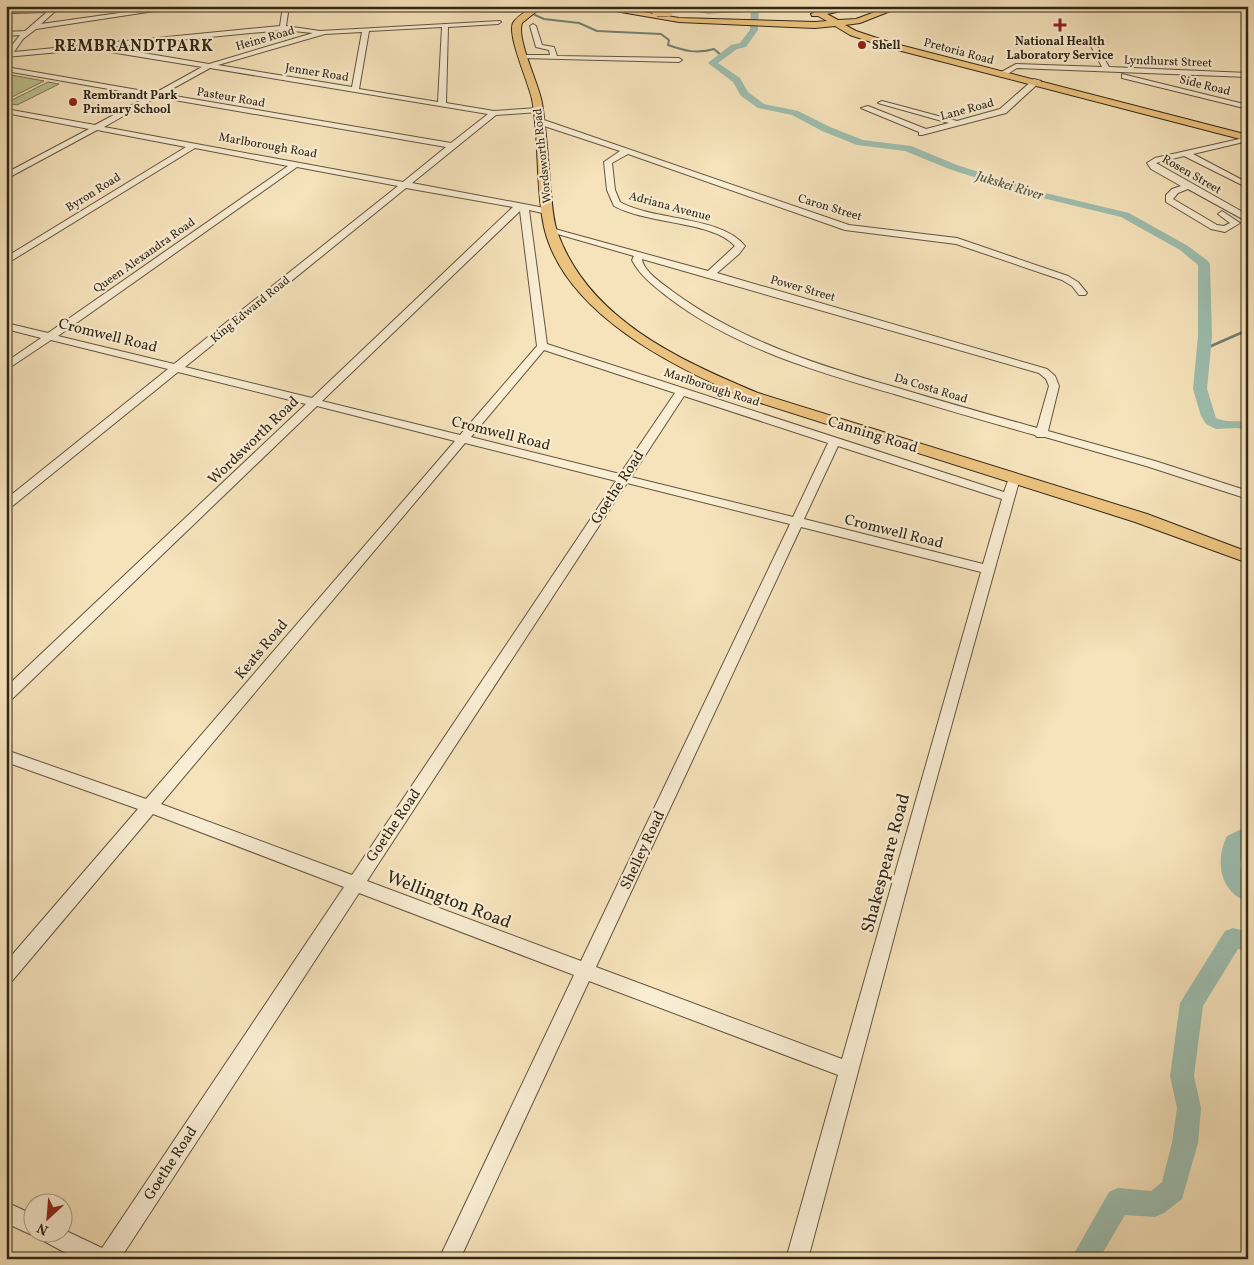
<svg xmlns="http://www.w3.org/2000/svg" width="1254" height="1265" font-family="Vollkorn,serif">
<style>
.green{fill:#bec38f;stroke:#787452}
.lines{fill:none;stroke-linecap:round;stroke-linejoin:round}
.stream-far1{stroke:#728172;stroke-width:2}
.stream{stroke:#728172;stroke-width:2.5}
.river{fill:#9dbeaf;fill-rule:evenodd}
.minor-casing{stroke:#62553f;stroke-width:2}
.major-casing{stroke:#312616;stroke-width:2}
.minor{fill:#f9edd3;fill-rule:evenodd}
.major{fill:#ebc27e;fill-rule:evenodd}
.major-bridge-casing{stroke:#312616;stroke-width:10;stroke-linecap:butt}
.major-bridge{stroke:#ebc27e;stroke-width:9}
.poi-dot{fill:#8f2418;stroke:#f9edd3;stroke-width:2}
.labels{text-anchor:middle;stroke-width:4.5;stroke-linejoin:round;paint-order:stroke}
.far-street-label{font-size:12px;fill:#312616;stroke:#f9edd3}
.far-poi-label{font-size:12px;font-weight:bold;fill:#312616;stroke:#f9edd3;text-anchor:start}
.far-water-label{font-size:14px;font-style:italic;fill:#515444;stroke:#f9edd3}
.street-label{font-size:15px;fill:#312616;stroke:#f9edd3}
.far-district-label{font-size:16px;font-weight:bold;letter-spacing:1px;fill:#312616;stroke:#f9edd3}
.near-street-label{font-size:18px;fill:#312616;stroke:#f9edd3}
</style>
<rect width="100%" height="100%" fill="#f6e3bb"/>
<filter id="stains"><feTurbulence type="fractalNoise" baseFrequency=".004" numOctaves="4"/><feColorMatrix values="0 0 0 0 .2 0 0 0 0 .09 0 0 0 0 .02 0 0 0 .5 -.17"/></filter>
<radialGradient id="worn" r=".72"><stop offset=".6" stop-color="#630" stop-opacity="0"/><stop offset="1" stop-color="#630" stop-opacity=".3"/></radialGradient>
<g class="green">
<path d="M 663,6 L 846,6 L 858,7 L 707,13 Z"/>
<path d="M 6,74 L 44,81 L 6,100 Z"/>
<path d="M 48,82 L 59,84 L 17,105 L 6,103 Z"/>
</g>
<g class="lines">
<g class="stream-far1">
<path d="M 465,6 L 474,7 L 479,11 L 517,12"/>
<path d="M 455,7 L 461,6"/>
<path d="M 535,15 L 544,19 L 579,23 L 597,31 L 661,34 L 669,40 L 668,45 C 685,51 697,54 714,49 L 722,56"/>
<path d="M 1240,334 L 1248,329"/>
</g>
<path class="stream" d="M 1202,350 L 1243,332"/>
<g class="river">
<path d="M 751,6 L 759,6 L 758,30 L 746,47 L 737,49 L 718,63 L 740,78 L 748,92 L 764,104 L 798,111 L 830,127 L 863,140 L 911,146 L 957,165 L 1041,192 L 1129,213 L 1188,246 L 1208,261 L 1210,264 L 1212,336 L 1207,389 L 1216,418 C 1226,423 1237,420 1248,422 L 1248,430 L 1237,428 L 1216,429 L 1206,424 L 1201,416 L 1193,389 L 1198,336 L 1198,265 L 1180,250 L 1121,217 L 1034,196 L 949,169 L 905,151 L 857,145 L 822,131 L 792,115 L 758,108 L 741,96 L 733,82 L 708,63 L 731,45 L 740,43 L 750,30 Z"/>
<path d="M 1248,826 L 1248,844 L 1243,847 L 1240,865 L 1241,870 L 1248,878 L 1248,902 C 1219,892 1215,860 1227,836 Z"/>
<path d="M 1233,928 L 1248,932 L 1248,952 L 1238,949 L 1203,1006 L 1194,1076 L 1201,1108 L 1198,1143 L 1182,1199 L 1164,1213 L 1155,1217 L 1125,1215 L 1099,1259 L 1071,1259 L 1109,1192 L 1118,1188 L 1151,1191 L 1162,1182 L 1172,1143 L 1177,1108 L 1170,1076 L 1180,1003 L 1225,931 Z"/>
</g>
<defs>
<g id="minor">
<path d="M 54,6 L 61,6 L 41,24 L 169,6 L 187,6 L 36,29 L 23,39 L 14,52 L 280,26 L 283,6 L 289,6 L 286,26 L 320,31 L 500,21 L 501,22 L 498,24 L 448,27 L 446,103 L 494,111 L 538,108 L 542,110 L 538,112 L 496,115 L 412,183 L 550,209 L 551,211 L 547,214 L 529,210 L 547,344 L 1004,492 L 1010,475 L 1014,474 L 1020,478 L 926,817 L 808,1259 L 786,1259 L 838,1075 L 589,981 L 460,1259 L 439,1259 L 574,975 L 359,893 L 120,1259 L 77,1259 L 40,1239 L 37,1233 L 32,1235 L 6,1223 L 6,1202 L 32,1214 L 32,1232 L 62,1232 L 62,1229 L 102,1248 L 344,887 L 153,814 L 12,981 L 6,983 L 6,962 L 138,809 L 6,762 L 6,750 L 146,799 L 455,441 L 317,406 L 11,700 L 6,701 L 6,687 L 306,404 L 178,372 L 10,508 L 6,509 L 6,499 L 168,369 L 51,340 L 6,370 L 6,362 L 41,338 L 6,329 L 6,323 L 48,333 L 288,166 L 195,148 L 6,264 L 6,257 L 186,147 L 97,130 L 6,179 L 6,173 L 89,129 L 6,113 L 6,109 L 95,125 L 149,96 L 6,71 L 6,67 L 155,93 L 202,67 L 92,49 L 6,57 L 6,53 L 20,35 L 6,36 L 6,32 L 25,31 L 47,12 L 10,13 L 8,12 L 8,10 L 52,8 ZM 442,27 L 438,102 L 359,89 L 369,31 ZM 283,30 L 313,33 L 209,64 L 107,47 ZM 362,32 L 352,87 L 218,65 L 325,34 ZM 210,68 L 488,114 L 451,143 L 163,94 ZM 157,97 L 446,147 L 403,182 L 104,127 ZM 297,167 L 398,186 L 174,364 L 58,336 ZM 406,188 L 513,207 L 312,398 L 185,367 ZM 520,211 L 537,346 L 460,435 L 322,401 ZM 544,350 L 675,393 L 620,474 L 471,437 ZM 684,396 L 828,443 L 793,517 L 631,477 ZM 465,443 L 616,481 L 352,875 L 161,804 ZM 838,446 L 1002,499 L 983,564 L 804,519 ZM 627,483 L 790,524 L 581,961 L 367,881 ZM 801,527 L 981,572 L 842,1059 L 596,967 Z"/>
<path d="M 533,24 L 536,26 L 542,45 L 554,47 L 557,56 L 679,58 L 682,60 L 679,62 L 522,58 L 521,57 L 524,55 L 550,55 L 549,50 L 536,47 L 530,26 Z"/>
<path d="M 1094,44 L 1097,46 L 1109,67 L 1248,73 L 1248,77 L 1017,68 L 1003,77 L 996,75 L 1016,64 L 1102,67 L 1091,46 Z"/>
<path d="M 1122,74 L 1248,105 L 1248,109 L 1122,78 Z"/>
<path d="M 1034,79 L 1041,81 L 1006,113 L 922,135 L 919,135 L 919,132 L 861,108 L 868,106 L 926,129 L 949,123 L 878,103 L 882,101 L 957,121 L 1000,109 Z"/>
<path d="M 535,119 L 541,119 L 849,225 L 957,238 L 1068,276 L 1078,282 L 1087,293 L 1085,295 L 1079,295 L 1072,286 L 1062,280 L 956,244 L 845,230 L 628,154 L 612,163 L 615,190 L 620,202 C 654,221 722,216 745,246 L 739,254 L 717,273 L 1047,369 L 1055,376 L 1059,386 L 1048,431 L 1155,461 L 1248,491 L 1248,499 L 1146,466 L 1045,437 L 1037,437 L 1035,435 C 988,422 941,408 894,394 C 815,371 735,348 669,298 C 655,287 640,276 632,260 L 634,256 L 547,231 L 551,228 L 708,271 L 735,246 C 713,221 646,224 614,206 L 607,190 L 604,162 L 620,151 L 535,123 ZM 642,259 L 1039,373 L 1046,379 L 1049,386 L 1037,428 C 991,415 944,402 898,388 C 818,365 740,341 672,291 C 663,284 643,271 642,259 Z"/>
<path d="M 1248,137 L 1248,141 L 1193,154 L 1248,183 L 1248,188 L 1184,156 L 1156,163 L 1248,215 L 1248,222 L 1188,189 L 1178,193 L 1173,199 L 1217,225 L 1224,226 L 1230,223 L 1218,214 L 1222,211 L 1240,223 L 1225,232 L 1211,229 L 1166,202 L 1166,195 L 1172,189 L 1181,186 L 1151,169 L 1147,163 L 1155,158 Z"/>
</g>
<g id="major">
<path d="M 534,6 L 543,6 L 522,23 C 516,39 539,84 542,103 C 546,130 548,156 550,183 C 552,199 552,216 557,231 C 587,318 679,360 758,393 L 1147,514 L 1248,552 L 1248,563 L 1135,522 L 748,399 C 674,367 564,314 544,227 C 535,185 540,141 532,99 C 529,84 507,35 513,23 C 517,16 527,11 534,6 Z"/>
<path d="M 586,6 L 607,6 L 679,18 L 815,22 L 827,21 L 818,16 L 812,16 L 811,14 L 815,12 L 846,6 L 866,6 L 827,14 L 838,20 L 856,19 L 891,6 L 903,6 L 860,23 L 845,25 L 856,31 L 892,43 L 1248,135 L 1248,141 L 886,47 L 850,35 L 835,26 L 815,28 L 679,22 Z"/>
</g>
</defs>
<use href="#minor" class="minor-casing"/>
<use href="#major" class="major-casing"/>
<use href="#minor" class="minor"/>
<use href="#major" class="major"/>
<defs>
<path id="major-bridge" d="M 657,12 L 668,12"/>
</defs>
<use href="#major-bridge" class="major-bridge-casing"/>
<use href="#major-bridge" class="major-bridge"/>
</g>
<g class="poi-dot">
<path d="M1057.5 17.5h5v5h5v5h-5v5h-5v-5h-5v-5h5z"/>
<circle cx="862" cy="45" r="5"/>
<circle cx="73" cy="102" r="5"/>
</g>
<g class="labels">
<g class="far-street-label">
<text transform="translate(265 38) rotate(-16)" y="4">Heine Road</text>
<text transform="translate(959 51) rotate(15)" y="4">Pretoria Road</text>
<text transform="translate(1168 61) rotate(2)" y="4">Lyndhurst Street</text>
<text transform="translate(317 72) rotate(9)" y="4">Jenner Road</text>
<text transform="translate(1205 85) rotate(14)" y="4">Side Road</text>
<text transform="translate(231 97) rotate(10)" y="4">Pasteur Road</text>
<text transform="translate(967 109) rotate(-15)" y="4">Lane Road</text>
<text transform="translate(268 145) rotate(10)" y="4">Marlborough Road</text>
<text transform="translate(542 156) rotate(-96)" y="4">Wordsworth Road</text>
<text transform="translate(1192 174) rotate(30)" y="4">Rosen Street</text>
<text transform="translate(93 192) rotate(-32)" y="4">Byron Road</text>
<text transform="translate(670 206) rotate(15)" y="4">Adriana Avenue</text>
<text transform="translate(830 207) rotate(17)" y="4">Caron Street</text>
<text transform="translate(144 255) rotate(-35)" y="4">Queen Alexandra Road</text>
<text transform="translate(803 288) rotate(16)" y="4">Power Street</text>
<text transform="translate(250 309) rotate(-39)" y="4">King Edward Road</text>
<text transform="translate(712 387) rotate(18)" y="4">Marlborough Road</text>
<text transform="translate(931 388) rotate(17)" y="4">Da Costa Road</text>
</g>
<g class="far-poi-label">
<text x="1060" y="45" text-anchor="middle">National Health<tspan x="1060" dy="14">Laboratory Service</tspan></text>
<text x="872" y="49">Shell</text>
<text x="83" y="99">Rembrandt Park<tspan x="83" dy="14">Primary School</tspan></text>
</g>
<g class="far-water-label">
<text transform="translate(1010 185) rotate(17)" y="5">Jukskei River</text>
</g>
<g class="street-label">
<text transform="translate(108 335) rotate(14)" y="5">Cromwell Road</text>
<text transform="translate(501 433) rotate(14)" y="5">Cromwell Road</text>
<text transform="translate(873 434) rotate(17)" y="5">Canning Road</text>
<text transform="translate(253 440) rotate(-44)" y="5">Wordsworth Road</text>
<text transform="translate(617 487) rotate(-57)" y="5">Goethe Road</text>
<text transform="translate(894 531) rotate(14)" y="5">Cromwell Road</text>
<text transform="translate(261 649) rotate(-50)" y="5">Keats Road</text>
<text transform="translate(393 825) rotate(-56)" y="5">Goethe Road</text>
<text transform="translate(642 850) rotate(-65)" y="5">Shelley Road</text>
<text transform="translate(170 1163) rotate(-57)" y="5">Goethe Road</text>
</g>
<g class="far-district-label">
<text x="134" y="51">REMBRANDTPARK</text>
</g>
<g class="near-street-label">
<text transform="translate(885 863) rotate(-75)" y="6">Shakespeare Road</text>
<text transform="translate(449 899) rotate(21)" y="6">Wellington Road</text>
</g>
</g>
<rect width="1254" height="1265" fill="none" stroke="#f6e3bb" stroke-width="25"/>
<rect x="8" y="8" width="1239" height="1250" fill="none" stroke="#312616" stroke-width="2.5"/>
<rect x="12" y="12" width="1229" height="1240" fill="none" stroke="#312616"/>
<g transform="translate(48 1218) rotate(206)"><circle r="24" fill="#f9edd3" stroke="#a99d87"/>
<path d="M0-4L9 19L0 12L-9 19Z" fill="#8f2418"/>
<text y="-8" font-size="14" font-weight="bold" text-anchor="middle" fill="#312616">N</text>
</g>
<rect width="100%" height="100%" filter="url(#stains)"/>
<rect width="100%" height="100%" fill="url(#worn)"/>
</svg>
